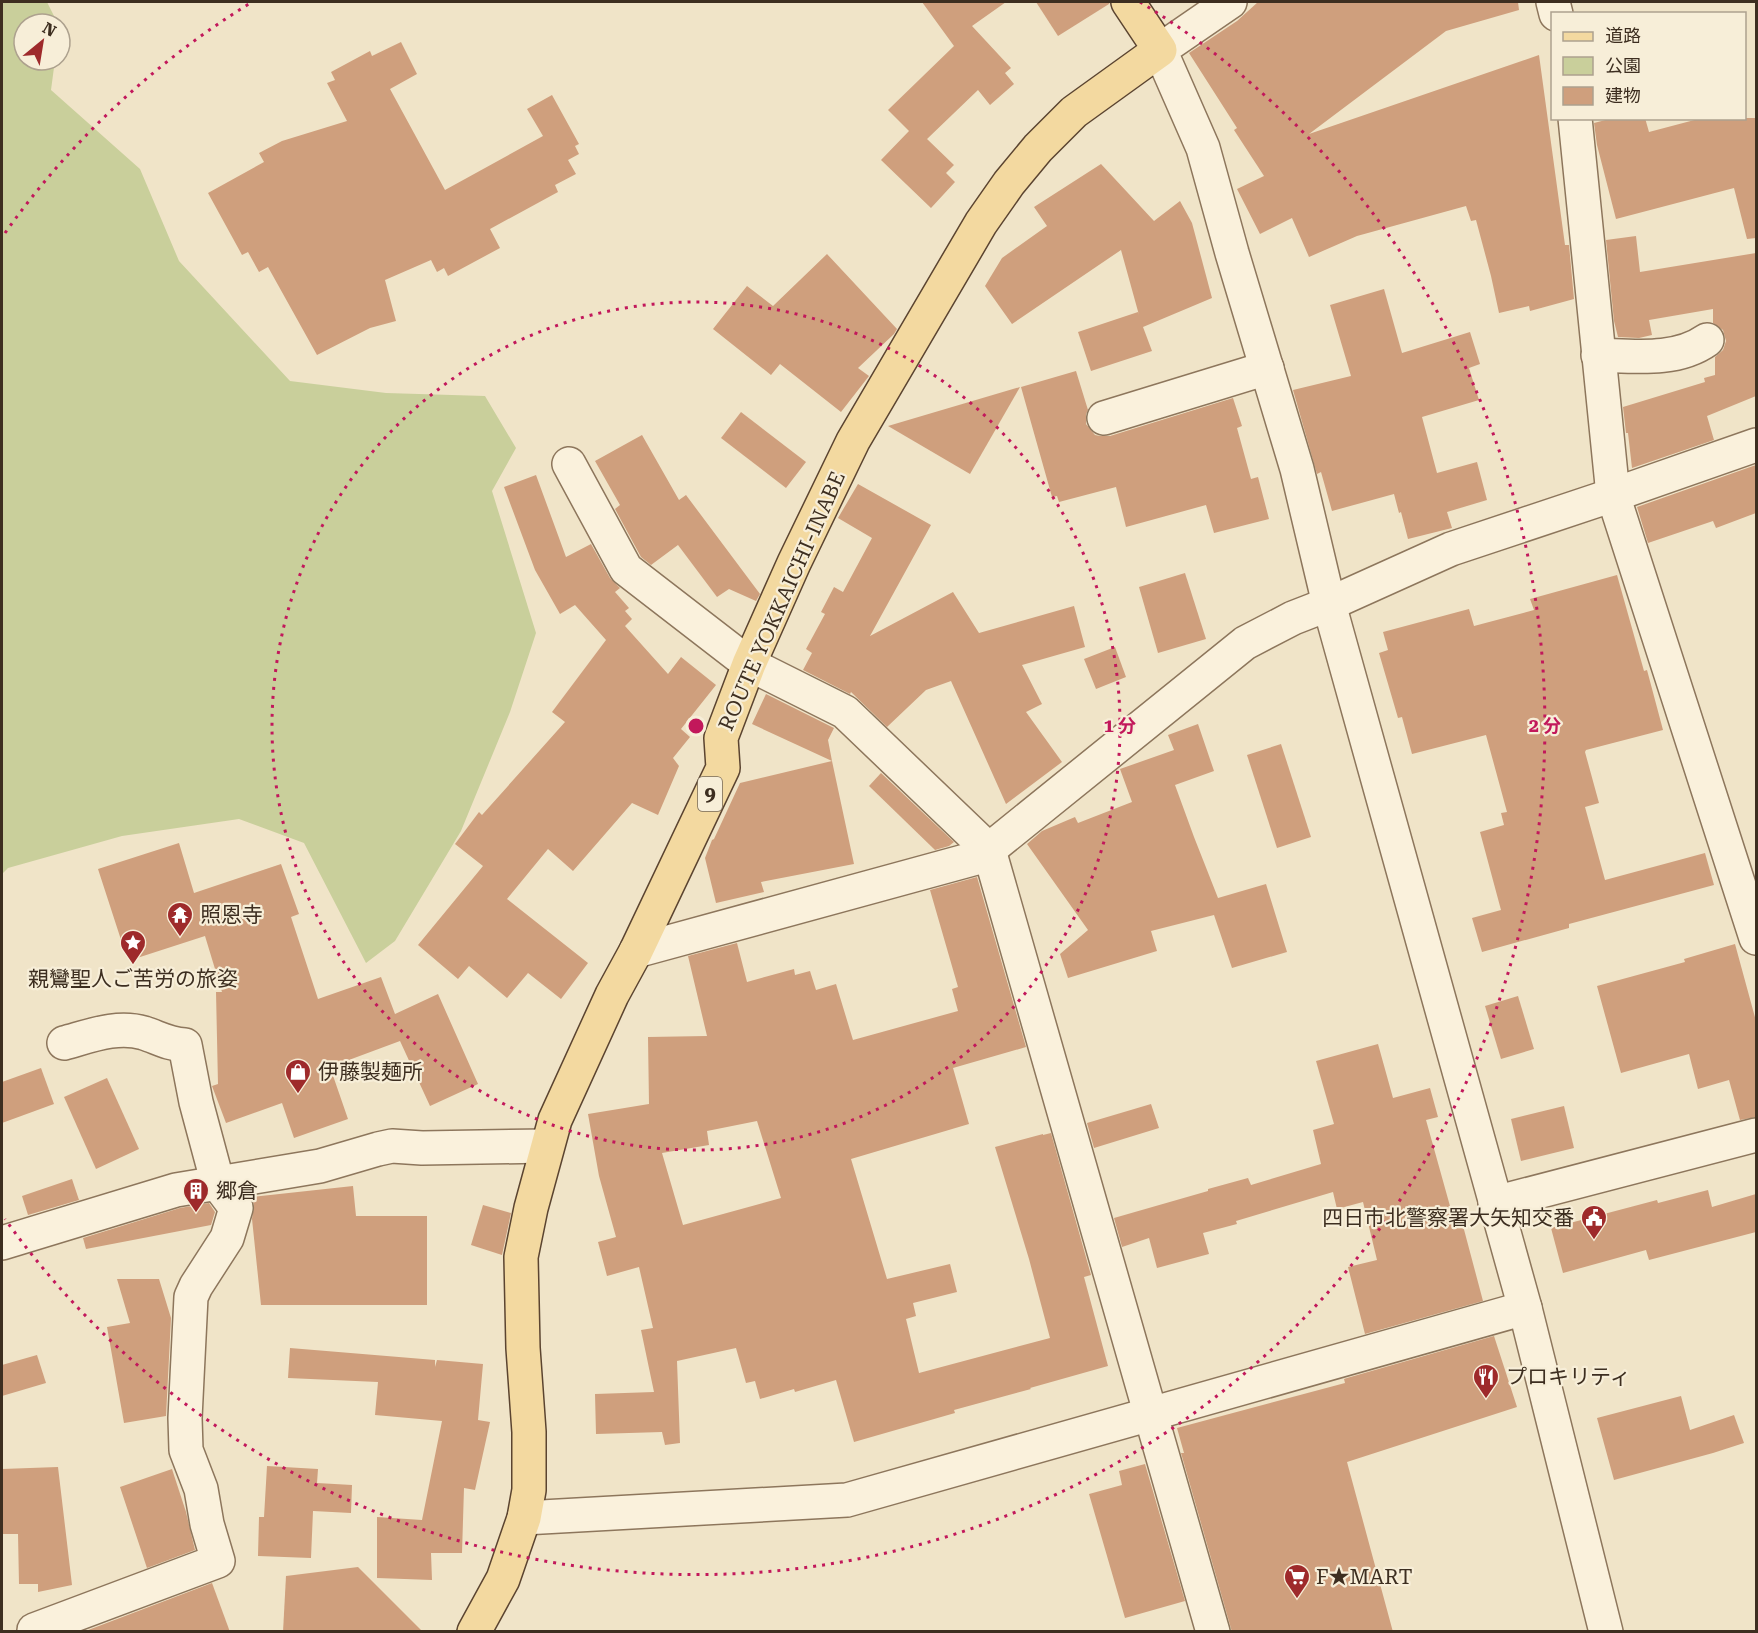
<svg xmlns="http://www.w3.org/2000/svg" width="1758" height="1633" font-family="'Roboto Serif','Noto Sans JP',serif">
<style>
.green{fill:#c9cf9b}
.building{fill:#cf9f7d;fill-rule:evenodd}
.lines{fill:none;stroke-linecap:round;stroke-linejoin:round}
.minor-casing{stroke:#8d765c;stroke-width:36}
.major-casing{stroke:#5b4430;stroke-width:36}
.minor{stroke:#faf1dc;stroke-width:33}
.major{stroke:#f3d9a0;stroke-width:33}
.ring{fill:none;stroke:#c2185b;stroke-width:3;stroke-dasharray:3 6}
.labels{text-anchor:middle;stroke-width:4.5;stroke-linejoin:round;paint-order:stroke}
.shield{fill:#f7eed8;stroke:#756857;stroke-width:1.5}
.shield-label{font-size:20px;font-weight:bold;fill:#3d2e20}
.street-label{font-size:21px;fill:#3d2e20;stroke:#f7eed8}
.poi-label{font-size:21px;fill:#3d2e20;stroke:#f7eed8;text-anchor:start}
.centre{fill:#c2185b;stroke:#f7eed8;stroke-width:3}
.ring-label{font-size:18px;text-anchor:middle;font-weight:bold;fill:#c2185b;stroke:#f7eed8;stroke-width:4.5;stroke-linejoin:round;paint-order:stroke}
</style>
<rect width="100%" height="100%" fill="#f0e4c8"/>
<path class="green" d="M 2,2 L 47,2 L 58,24 L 24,24 L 24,60 L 55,60 L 51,90 L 140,169 L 179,261 L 290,381 L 386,393 L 485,396 L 516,448 L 492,491 L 536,633 L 510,712 L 461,831 L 395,941 L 366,963 L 304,843 L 239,819 L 122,836 L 8,868 L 2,874 Z"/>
<g class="building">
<path d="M 922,2 L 1006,2 L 972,26 L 1011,68 L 1005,73 L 1014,84 L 990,105 L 978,90 L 927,139 L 954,165 L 946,173 L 955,182 L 931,208 L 881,160 L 909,131 L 888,110 L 954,46 Z"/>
<path d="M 1036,2 L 1110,2 L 1109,4 L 1058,36 Z"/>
<path d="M 1258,2 L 1518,2 L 1519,10 L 1446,31 L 1309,134 L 1539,55 L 1565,245 L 1569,245 L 1574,299 L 1530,311 L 1529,306 L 1499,313 L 1491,276 L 1476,220 L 1471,221 L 1466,206 L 1357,236 L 1309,257 L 1292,218 L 1260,234 L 1237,189 L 1264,176 L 1234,130 L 1237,128 L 1189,53 L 1237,21 Z"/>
<path d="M 401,42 L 417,74 L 390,89 L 445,190 L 543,136 L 527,109 L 552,95 L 579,144 L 575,146 L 579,154 L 568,160 L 576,174 L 555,185 L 558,192 L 490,229 L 500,248 L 448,276 L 444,268 L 437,272 L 431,260 L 385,280 L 396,321 L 370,328 L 317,355 L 268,267 L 259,272 L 248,252 L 242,255 L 208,193 L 264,162 L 259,153 L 282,141 L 347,121 L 327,83 L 335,80 L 331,72 L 370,51 L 372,56 Z"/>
<path d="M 1613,118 L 1645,118 L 1649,132 L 1702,118 L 1756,118 L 1756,238 L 1747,239 L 1734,188 L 1616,219 L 1597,145 L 1594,123 Z"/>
<path d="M 1101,164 L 1154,221 L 1180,201 L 1192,223 L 1212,298 L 1143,327 L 1152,351 L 1091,371 L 1078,332 L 1138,312 L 1139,315 L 1121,250 L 1012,324 L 985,286 L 1002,258 L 1047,226 L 1034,207 Z"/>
<path d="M 1636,236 L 1640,272 L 1756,253 L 1756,396 L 1707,416 L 1714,440 L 1632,468 L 1628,433 L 1626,433 L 1623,407 L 1705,382 L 1704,378 L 1715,375 L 1715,357 L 1723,350 L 1726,341 L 1723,330 L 1713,323 L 1713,309 L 1649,320 L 1652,335 L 1639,338 L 1618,337 L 1614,321 L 1606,240 Z"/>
<path d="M 827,254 L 897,329 L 894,334 L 858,368 L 869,376 L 841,412 L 780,364 L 771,375 L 713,329 L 747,286 L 773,306 Z"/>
<path d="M 1384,289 L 1402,353 L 1470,332 L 1480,364 L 1469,368 L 1479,400 L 1422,417 L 1437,473 L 1477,462 L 1487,500 L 1447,512 L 1452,528 L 1408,539 L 1401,512 L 1399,513 L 1394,494 L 1332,511 L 1321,472 L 1317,474 L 1293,390 L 1351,376 L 1330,305 Z"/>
<path d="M 1076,371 L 1088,410 L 1086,414 L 1086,424 L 1095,435 L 1100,436 L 1110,436 L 1233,398 L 1242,426 L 1237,428 L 1251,479 L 1258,477 L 1269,519 L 1214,533 L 1206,505 L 1126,527 L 1116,487 L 1059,502 L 1057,496 L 1052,497 L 1021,387 Z"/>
<path d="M 1020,387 L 970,474 L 888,426 Z"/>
<path d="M 741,412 L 806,462 L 786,488 L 721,438 Z"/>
<path d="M 642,435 L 679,500 L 686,495 L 760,594 L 756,601 L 729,589 L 717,597 L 678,545 L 651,565 L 641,557 L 615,509 L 620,505 L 595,461 Z"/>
<path d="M 1756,465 L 1756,513 L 1716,528 L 1713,521 L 1648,543 L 1637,507 Z"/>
<path d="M 536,475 L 566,557 L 591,544 L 610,578 L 620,588 L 615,592 L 629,608 L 625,611 L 632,619 L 625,626 L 668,674 L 681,657 L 716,685 L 681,729 L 690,737 L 673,758 L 679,766 L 658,815 L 632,803 L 573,871 L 548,849 L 507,899 L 588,963 L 561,999 L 528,973 L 507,998 L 469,966 L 458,979 L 418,945 L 483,866 L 455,844 L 479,812 L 482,815 L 565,722 L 552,712 L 606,640 L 575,605 L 560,614 L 535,570 L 504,487 Z"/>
<path d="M 858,484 L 931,525 L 870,636 L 953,592 L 979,633 L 1074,606 L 1085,647 L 1022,665 L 1042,704 L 1026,712 L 1062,762 L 1006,804 L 951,681 L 926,690 L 887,727 L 851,692 L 850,694 L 803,670 L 812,653 L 806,649 L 825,614 L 821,612 L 834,587 L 843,592 L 872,538 L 838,518 Z"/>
<path d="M 1185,573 L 1206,639 L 1158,653 L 1139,587 Z"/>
<path d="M 1617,575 L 1644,671 L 1647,670 L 1663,730 L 1586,750 L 1585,752 L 1599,803 L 1585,807 L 1605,880 L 1705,853 L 1714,885 L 1569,924 L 1569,928 L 1482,952 L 1472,918 L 1501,910 L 1480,832 L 1504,825 L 1501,813 L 1507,812 L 1486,735 L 1412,754 L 1402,717 L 1398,718 L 1379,653 L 1388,650 L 1383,632 L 1469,609 L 1474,626 L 1534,610 L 1530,599 Z"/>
<path d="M 1115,647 L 1126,677 L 1096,689 L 1084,659 Z"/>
<path d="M 766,694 L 834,728 L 828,740 L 832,761 L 752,724 Z"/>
<path d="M 1198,724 L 1214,771 L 1175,785 L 1194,837 L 1218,898 L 1266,884 L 1287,952 L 1232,968 L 1214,915 L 1151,931 L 1157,951 L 1068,978 L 1060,954 L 1088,930 L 1027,844 L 1042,831 L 1075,817 L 1078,823 L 1132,802 L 1120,769 L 1174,750 L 1168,735 Z"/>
<path d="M 1281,744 L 1311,837 L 1277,848 L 1247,755 Z"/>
<path d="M 832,761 L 854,864 L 761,882 L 764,892 L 716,903 L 705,858 L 712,840 L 714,839 L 740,783 Z"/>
<path d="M 881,773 L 954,842 L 949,846 L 935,850 L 869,786 Z"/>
<path d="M 179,843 L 194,893 L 281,864 L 299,914 L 291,917 L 318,999 L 381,977 L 395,1014 L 438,994 L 478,1084 L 430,1106 L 400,1041 L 330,1067 L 348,1119 L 294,1138 L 282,1103 L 226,1123 L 212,1086 L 218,1084 L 216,992 L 222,992 L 205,936 L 137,958 L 135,946 L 124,949 L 98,869 Z"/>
<path d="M 977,877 L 1026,1047 L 953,1068 L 969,1124 L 851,1159 L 887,1279 L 950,1264 L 957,1292 L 913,1303 L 916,1316 L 906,1319 L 919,1373 L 1050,1338 L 1029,1259 L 995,1147 L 1043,1134 L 1043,1135 L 1051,1133 L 1091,1275 L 1084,1277 L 1108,1366 L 1030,1388 L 1031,1389 L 954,1410 L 955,1413 L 854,1442 L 836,1380 L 795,1392 L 794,1389 L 760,1399 L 755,1381 L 746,1383 L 736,1348 L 677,1361 L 680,1443 L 665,1445 L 662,1432 L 596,1434 L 595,1394 L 654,1392 L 641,1330 L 653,1328 L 639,1267 L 607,1276 L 598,1242 L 616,1237 L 599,1176 L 588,1114 L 649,1104 L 648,1037 L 707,1036 L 688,956 L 737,943 L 747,982 L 794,969 L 795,975 L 810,971 L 816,990 L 836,984 L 853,1040 L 958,1011 L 952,989 L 958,987 L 930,890 ZM 757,1121 L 781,1198 L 683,1225 L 662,1153 L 709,1145 L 707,1131 Z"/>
<path d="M 1735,944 L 1756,1021 L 1756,1117 L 1740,1120 L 1729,1080 L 1698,1089 L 1689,1054 L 1621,1073 L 1597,986 L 1685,962 L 1684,959 Z"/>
<path d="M 1518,996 L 1534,1049 L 1501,1059 L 1485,1006 Z"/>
<path d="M 1378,1044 L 1393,1098 L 1430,1088 L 1438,1117 L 1426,1120 L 1455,1224 L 1462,1222 L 1483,1301 L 1365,1334 L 1348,1267 L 1377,1260 L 1363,1202 L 1337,1209 L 1333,1192 L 1236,1221 L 1237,1224 L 1203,1233 L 1209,1254 L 1157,1268 L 1149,1238 L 1122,1247 L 1114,1218 L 1208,1191 L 1208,1189 L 1248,1178 L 1251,1185 L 1321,1164 L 1313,1130 L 1334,1124 L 1316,1061 Z"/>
<path d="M 41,1068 L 54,1104 L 2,1123 L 2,1082 Z"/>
<path d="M 107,1078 L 139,1149 L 96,1169 L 64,1097 Z"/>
<path d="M 1151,1104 L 1159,1128 L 1094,1148 L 1087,1123 Z"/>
<path d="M 1564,1106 L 1574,1148 L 1521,1161 L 1511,1119 Z"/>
<path d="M 72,1179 L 79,1200 L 28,1215 L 22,1196 Z"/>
<path d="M 353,1186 L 356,1216 L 427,1216 L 427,1305 L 261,1305 L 252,1219 L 254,1205 L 251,1197 Z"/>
<path d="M 1708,1190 L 1712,1207 L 1756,1194 L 1756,1232 L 1649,1260 L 1646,1250 L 1563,1273 L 1551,1228 L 1657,1200 L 1658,1203 Z"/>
<path d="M 209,1203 L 215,1212 L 211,1225 L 86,1249 L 83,1238 L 180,1208 Z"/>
<path d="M 483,1205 L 511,1213 L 502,1255 L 471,1245 Z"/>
<path d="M 117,1279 L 159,1279 L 171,1318 L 166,1416 L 124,1423 L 107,1327 L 130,1323 Z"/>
<path d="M 1494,1336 L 1517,1407 L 1347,1462 L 1393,1632 L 1232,1632 L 1181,1453 L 1184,1453 L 1177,1428 L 1345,1383 L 1344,1379 L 1347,1378 Z"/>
<path d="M 290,1348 L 435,1360 L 435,1367 L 437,1360 L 483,1364 L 478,1420 L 490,1422 L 475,1490 L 464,1488 L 462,1553 L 431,1553 L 432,1580 L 377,1578 L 377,1517 L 422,1520 L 442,1421 L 375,1415 L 378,1382 L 288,1378 Z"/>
<path d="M 37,1355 L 46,1383 L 2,1396 L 2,1365 Z"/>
<path d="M 1681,1396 L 1690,1430 L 1734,1415 L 1744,1443 L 1713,1453 L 1614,1480 L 1597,1418 Z"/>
<path d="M 1145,1464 L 1185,1601 L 1125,1618 L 1089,1494 L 1122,1485 L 1119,1471 Z"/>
<path d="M 267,1466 L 318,1469 L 317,1483 L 352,1485 L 351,1513 L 313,1511 L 311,1558 L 258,1556 L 259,1517 L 264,1517 Z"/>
<path d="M 58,1467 L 72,1585 L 38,1592 L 38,1584 L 19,1584 L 18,1534 L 2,1534 L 2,1469 Z"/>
<path d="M 172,1469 L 186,1512 L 195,1550 L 147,1568 L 120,1487 Z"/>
<path d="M 358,1567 L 423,1632 L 283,1632 L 286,1576 Z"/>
<path d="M 212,1583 L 230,1632 L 83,1632 Z"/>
</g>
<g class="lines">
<defs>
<g id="minor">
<path d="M 1230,2 L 1160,50 L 1203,148 L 1232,253 L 1297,469 L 1329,604 L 1525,1308 L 1606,1632"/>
<path d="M 1553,2 L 1556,14"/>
<path d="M 1575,118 L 1613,495 L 1756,938"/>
<path d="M 1598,355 C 1634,356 1676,362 1707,340"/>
<path d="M 1104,418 L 1267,368"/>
<path d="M 569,464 L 626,569 L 749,664 L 845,712 L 989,850 L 1213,1632"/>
<path d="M 636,951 L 980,857 L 1245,643 L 1293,618 L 1329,604 L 1451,549 L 1613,495 L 1756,445"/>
<path d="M 1495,1203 L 1756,1135"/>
<path d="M 2,1243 L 176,1190 L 320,1166 L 378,1149 L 392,1146 L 422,1148 L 547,1146"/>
<path d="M 524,1518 L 847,1500 L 1525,1308"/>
<path d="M 34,1632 L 34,1630 L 218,1561 L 207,1524 L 201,1489 L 186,1450 L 185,1418 L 191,1297 L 196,1286 L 227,1238 L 236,1208 L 218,1184 L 196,1102 L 185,1045 C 168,1044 159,1038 144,1033 C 117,1025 90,1036 64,1043"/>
</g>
<path id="major" d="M 474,1632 L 503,1579 L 524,1518 L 529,1490 L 529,1432 L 523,1348 L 521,1257 L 531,1208 L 555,1120 L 612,995 L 636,951 L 723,768 L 721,738 L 749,664 L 794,563 L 853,441 L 981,223 L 1009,183 L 1038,148 L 1074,112 L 1160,50 L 1128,2"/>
</defs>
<use href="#minor" class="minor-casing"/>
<use href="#major" class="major-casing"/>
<use href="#minor" class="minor"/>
<use href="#major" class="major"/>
</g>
<g class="ring">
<circle cx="696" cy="726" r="424"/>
<path d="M5 233A849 849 0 0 1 252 2M1140 2A849 849 0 1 1 5 1219"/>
</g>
<defs>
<symbol id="temple-pin" viewBox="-11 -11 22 30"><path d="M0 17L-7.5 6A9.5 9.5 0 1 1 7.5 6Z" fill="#9e2a2b" stroke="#f7eed8"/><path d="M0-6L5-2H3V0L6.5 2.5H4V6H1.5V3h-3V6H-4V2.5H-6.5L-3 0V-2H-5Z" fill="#fff"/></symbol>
<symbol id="sight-pin" viewBox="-11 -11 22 30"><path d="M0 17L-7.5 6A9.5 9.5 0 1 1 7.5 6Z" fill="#9e2a2b" stroke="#f7eed8"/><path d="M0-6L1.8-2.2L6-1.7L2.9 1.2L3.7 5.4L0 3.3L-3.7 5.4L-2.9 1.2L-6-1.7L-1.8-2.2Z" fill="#fff"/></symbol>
<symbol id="shop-pin" viewBox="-11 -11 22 30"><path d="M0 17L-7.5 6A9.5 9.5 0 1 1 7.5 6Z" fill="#9e2a2b" stroke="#f7eed8"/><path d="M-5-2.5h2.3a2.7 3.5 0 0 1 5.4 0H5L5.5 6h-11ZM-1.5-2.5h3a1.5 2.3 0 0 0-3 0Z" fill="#fff"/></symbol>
<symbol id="building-pin" viewBox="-11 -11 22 30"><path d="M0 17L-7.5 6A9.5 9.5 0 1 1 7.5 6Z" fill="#9e2a2b" stroke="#f7eed8"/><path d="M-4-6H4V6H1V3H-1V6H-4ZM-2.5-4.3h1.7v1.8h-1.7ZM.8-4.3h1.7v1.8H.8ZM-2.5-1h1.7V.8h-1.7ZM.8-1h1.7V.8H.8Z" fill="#fff"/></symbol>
<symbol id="civic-pin" viewBox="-11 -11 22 30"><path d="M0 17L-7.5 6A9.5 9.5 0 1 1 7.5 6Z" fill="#9e2a2b" stroke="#f7eed8"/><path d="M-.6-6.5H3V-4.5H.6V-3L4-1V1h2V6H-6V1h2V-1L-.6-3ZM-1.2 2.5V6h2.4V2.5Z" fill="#fff"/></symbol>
<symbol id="restaurant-pin" viewBox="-11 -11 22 30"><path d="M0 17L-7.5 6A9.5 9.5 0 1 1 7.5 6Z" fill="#9e2a2b" stroke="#f7eed8"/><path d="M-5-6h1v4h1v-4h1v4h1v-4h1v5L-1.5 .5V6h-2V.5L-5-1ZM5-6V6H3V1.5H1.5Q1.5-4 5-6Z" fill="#fff"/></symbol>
<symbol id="supermarket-pin" viewBox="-11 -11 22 30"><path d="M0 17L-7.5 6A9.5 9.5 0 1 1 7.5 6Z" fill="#9e2a2b" stroke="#f7eed8"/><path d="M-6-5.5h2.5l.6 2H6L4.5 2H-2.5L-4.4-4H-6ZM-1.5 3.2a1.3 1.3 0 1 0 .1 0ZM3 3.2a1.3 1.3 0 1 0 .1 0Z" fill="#fff"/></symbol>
</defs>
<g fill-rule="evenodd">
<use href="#temple-pin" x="165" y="900" width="30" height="40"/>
<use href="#sight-pin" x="118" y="928" width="30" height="40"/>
<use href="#shop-pin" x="283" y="1057" width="30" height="40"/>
<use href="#building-pin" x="181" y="1176" width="30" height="40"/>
<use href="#civic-pin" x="1579" y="1203" width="30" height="40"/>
<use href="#restaurant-pin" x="1471" y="1362" width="30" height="40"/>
<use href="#supermarket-pin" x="1282" y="1562" width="30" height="40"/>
</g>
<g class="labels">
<rect class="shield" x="698" y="777" width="24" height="34" rx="4.5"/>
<g class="shield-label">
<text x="710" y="801">9</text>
</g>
<g class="street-label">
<text transform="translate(782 601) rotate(-66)" y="7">ROUTE YOKKAICHI-INABE</text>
</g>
<g class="poi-label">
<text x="200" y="922">照恩寺</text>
<text x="133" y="986" text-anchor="middle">親鸞聖人ご苦労の旅姿</text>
<text x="318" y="1079">伊藤製麺所</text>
<text x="216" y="1198">郷倉</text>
<text x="1574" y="1225" text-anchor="end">四日市北警察署大矢知交番</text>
<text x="1506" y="1384">プロキリティ</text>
<text x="1316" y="1584">F★MART</text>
</g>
</g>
<circle cx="696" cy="726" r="9" class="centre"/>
<g class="ring-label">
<text x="1120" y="732">1 分</text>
<text x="1545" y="732">2 分</text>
</g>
<rect width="1758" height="1633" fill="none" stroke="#3d2e20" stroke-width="6"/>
<rect x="1551" y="12" width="195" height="108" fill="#f7eed8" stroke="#ada18e" stroke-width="1.5"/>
<rect x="1563" y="32" width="30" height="9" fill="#f3d9a0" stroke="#ada18e" stroke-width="1.5"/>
<text x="1605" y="42" font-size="18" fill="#3d2e20">道路</text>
<rect x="1563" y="57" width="30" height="18" fill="#c9cf9b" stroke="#ada18e" stroke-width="1.5"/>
<text x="1605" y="72" font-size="18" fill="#3d2e20">公園</text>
<rect x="1563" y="87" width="30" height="18" fill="#cf9f7d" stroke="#ada18e" stroke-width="1.5"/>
<text x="1605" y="102" font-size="18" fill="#3d2e20">建物</text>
<g transform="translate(42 42) rotate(30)"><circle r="28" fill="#f7eed8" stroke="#ada18e" stroke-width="1.5"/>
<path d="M0-4.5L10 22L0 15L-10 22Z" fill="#9e2a2b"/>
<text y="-9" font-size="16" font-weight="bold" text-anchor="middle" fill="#3d2e20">N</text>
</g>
</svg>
